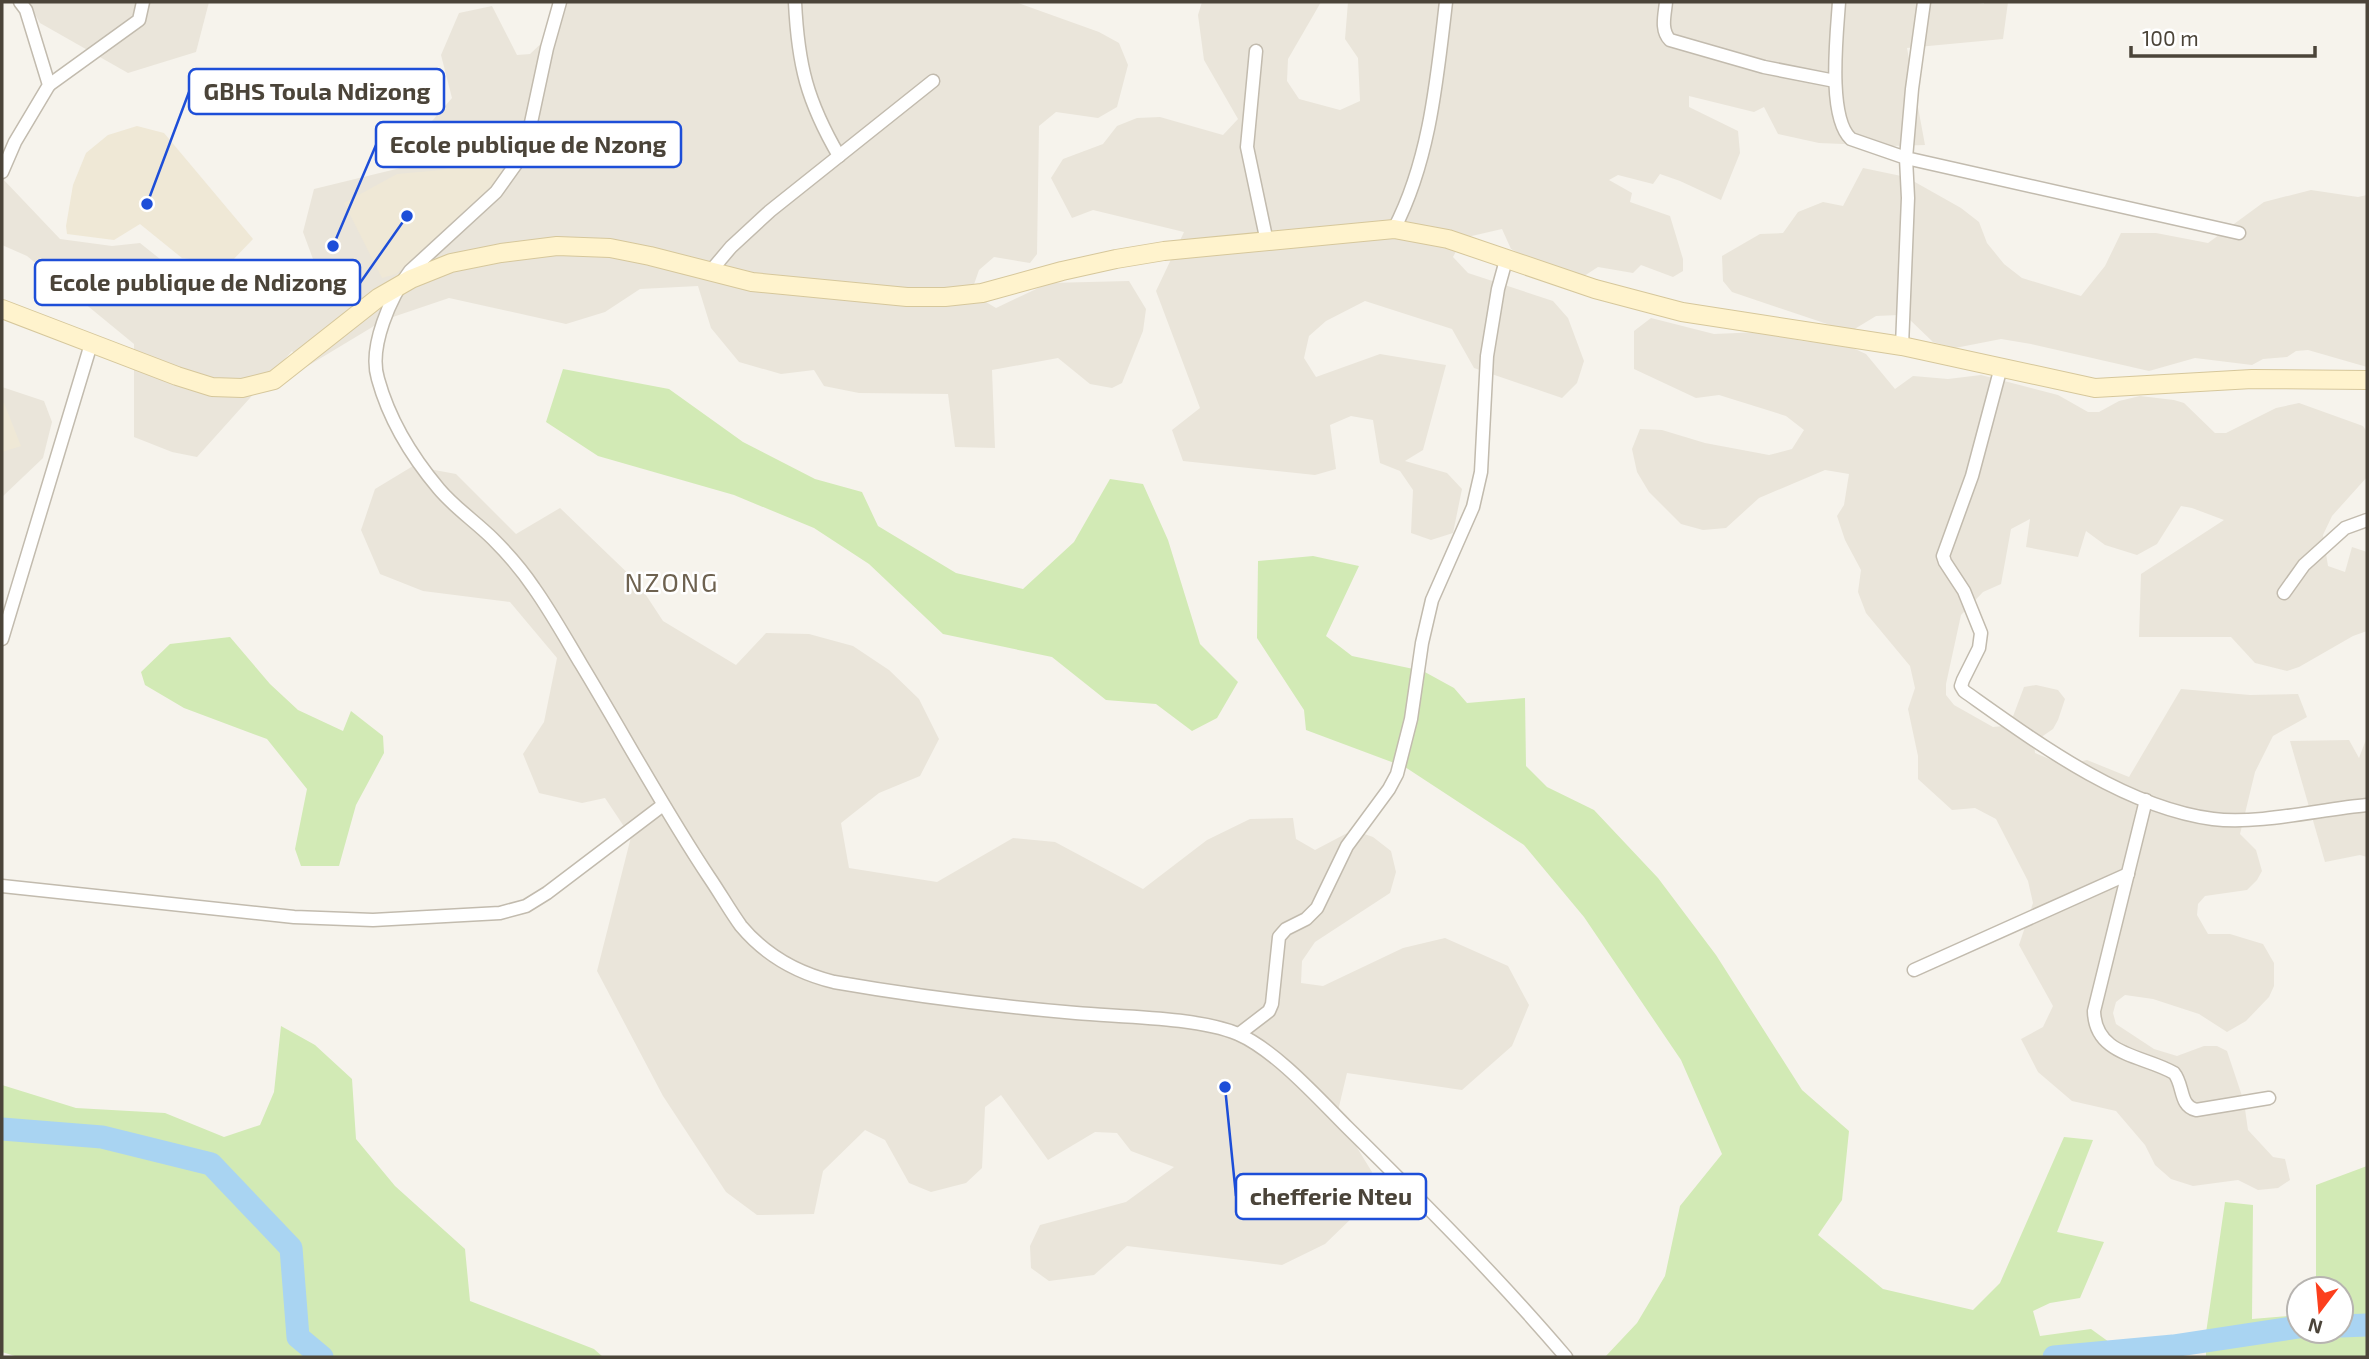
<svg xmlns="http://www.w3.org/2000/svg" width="2369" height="1359" font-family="'Exo 2',sans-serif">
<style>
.residential{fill:#eae5da}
.education{fill:#efe8d6}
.green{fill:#d2eab5}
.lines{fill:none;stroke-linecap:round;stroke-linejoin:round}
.river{stroke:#a9d4f2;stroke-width:23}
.street-casing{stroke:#c2bbae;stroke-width:15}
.secondary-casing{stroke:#d6c79b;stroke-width:20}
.street{stroke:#fff;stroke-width:12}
.secondary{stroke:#fff3cd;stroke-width:18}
.labels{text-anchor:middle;stroke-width:5;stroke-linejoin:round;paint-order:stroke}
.quarter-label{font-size:26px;letter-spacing:2px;fill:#6e6250;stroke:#fff}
.leader{fill:none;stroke:#1d4ed8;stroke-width:2.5}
.callout-dot{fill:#1d4ed8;stroke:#fff;stroke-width:2.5}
.callout{fill:#fff;stroke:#1d4ed8;stroke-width:2.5}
.callout-label{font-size:24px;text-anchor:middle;font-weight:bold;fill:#4b4439}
</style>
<rect width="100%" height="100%" fill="#f6f3ec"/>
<g class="residential">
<path d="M 28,2 L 209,2 L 196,52 L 128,73 L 40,23 Z"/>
<path d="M 558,2 L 1015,2 L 1099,32 L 1119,43 L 1128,65 L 1117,107 L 1098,118 L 1056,112 L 1039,126 L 1037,254 L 1030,263 L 994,257 L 979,270 L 971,293 L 996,308 L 1049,283 L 1129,281 L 1146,309 L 1143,331 L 1122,383 L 1112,388 L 1090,384 L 1058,358 L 992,370 L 995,448 L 955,447 L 948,394 L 859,393 L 824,386 L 814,370 L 781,374 L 739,362 L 711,328 L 698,286 L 640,289 L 605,312 L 566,324 L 449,298 L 384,320 L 306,367 L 292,351 L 197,457 L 172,452 L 134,437 L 134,344 L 27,256 L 2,245 L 2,178 L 60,239 L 112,246 L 140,243 L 180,275 L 281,266 L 284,291 L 294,300 L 327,297 L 303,232 L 314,189 L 425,162 L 434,154 L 432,121 L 452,98 L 441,55 L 459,13 L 492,6 L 517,55 L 530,54 L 548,37 Z"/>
<path d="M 1202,2 L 1321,2 L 1288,59 L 1287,81 L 1299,99 L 1340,110 L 1360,101 L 1358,58 L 1345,39 L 1348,2 L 1972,2 L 1984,4 L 1984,2 L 2008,2 L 2003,39 L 1907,48 L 1925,145 L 1891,146 L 1819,143 L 1778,134 L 1764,107 L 1754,112 L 1689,96 L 1689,107 L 1738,131 L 1740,153 L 1721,200 L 1680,181 L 1660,174 L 1653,184 L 1618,175 L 1609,180 L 1632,193 L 1630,202 L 1670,216 L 1683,259 L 1683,271 L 1673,277 L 1641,265 L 1633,273 L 1598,267 L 1581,278 L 1559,274 L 1511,249 L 1502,229 L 1463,238 L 1453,257 L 1468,273 L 1553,301 L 1568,318 L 1584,361 L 1577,383 L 1562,398 L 1474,368 L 1452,329 L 1365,301 L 1326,321 L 1309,336 L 1304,358 L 1316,377 L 1380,354 L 1446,365 L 1423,450 L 1405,461 L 1447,473 L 1462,489 L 1453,533 L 1431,540 L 1411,533 L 1413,490 L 1400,471 L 1380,463 L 1373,420 L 1351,416 L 1330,425 L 1336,469 L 1315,475 L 1183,461 L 1172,430 L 1200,408 L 1156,291 L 1184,232 L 1093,210 L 1072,218 L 1051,178 L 1063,159 L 1103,144 L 1117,126 L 1137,118 L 1160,117 L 1223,135 L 1238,119 L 1204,60 L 1198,15 Z"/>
<path d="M 1863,168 L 1906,177 L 1961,208 L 1979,222 L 1987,243 L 2004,264 L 2022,278 L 2081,296 L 2105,266 L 2121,233 L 2156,233 L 2208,243 L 2264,202 L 2311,190 L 2358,197 L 2367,195 L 2367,367 L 2308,350 L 2296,351 L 2287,357 L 2263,359 L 2252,365 L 2195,358 L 2149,371 L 2031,344 L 2001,339 L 1955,348 L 1933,342 L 1909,319 L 1899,315 L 1876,316 L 1853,330 L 1842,329 L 1732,292 L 1723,281 L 1722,256 L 1760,234 L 1783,233 L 1798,212 L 1823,202 L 1843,206 Z"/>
<path d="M 1651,318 L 1714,334 L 1760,332 L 1802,341 L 1846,345 L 1866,354 L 1895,389 L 1913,376 L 1948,379 L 1981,375 L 2058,395 L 2088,412 L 2099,412 L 2119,401 L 2140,396 L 2174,400 L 2184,403 L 2215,433 L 2226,433 L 2276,408 L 2299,403 L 2363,426 L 2367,432 L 2367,477 L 2332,516 L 2323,535 L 2328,566 L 2345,572 L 2352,547 L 2367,552 L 2367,631 L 2353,636 L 2299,667 L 2287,671 L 2255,663 L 2231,637 L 2139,637 L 2141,574 L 2224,520 L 2192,508 L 2181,506 L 2157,544 L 2137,555 L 2105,545 L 2086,531 L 2078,557 L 2026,547 L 2030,519 L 2011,529 L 2001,584 L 1983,592 L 1961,615 L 1946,684 L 1946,695 L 1954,705 L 1993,727 L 2004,726 L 2012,719 L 2024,687 L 2036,685 L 2058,690 L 2065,699 L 2058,720 L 2053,729 L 2034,742 L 2035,753 L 2064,765 L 2087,760 L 2129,777 L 2181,689 L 2250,695 L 2298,694 L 2307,717 L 2273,736 L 2255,772 L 2240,834 L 2256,850 L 2262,871 L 2257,880 L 2247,890 L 2205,896 L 2198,904 L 2197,915 L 2208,934 L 2230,934 L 2263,944 L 2274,963 L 2274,986 L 2269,997 L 2246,1021 L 2227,1032 L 2199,1014 L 2153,999 L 2125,995 L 2116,1002 L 2113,1013 L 2116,1024 L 2154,1049 L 2177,1056 L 2204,1046 L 2217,1046 L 2227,1051 L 2244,1102 L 2248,1130 L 2273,1157 L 2285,1159 L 2290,1180 L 2278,1188 L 2258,1190 L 2238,1180 L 2193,1186 L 2171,1179 L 2155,1165 L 2145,1145 L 2116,1111 L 2072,1101 L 2038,1072 L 2021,1039 L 2043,1027 L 2053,1006 L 2019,945 L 2033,903 L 2028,881 L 1996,819 L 1975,808 L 1952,810 L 1918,779 L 1918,756 L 1908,709 L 1915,688 L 1910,666 L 1866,613 L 1858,592 L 1861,570 L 1845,540 L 1837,516 L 1844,505 L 1849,474 L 1825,470 L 1759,498 L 1726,528 L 1703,530 L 1681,524 L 1649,492 L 1637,472 L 1632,449 L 1640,429 L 1662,430 L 1705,443 L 1769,455 L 1792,449 L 1804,430 L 1786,416 L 1719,395 L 1696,398 L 1634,369 L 1634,331 Z"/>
<path d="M 2,387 L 44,401 L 52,422 L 43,458 L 2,497 Z"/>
<path d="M 413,466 L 456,474 L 516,534 L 560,508 L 638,583 L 663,621 L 736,665 L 766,633 L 809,634 L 853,646 L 889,670 L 919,699 L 939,739 L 920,776 L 879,793 L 841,823 L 849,868 L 937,882 L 1013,838 L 1055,842 L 1143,889 L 1207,840 L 1250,819 L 1293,818 L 1296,839 L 1315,850 L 1353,830 L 1373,837 L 1391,851 L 1396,872 L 1390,893 L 1315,942 L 1302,961 L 1301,983 L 1323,986 L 1403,948 L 1445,938 L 1508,966 L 1529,1005 L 1512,1046 L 1462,1090 L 1347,1073 L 1337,1115 L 1372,1172 L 1356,1214 L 1325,1244 L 1282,1265 L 1127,1246 L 1094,1275 L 1049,1281 L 1031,1268 L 1030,1246 L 1040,1225 L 1126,1202 L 1174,1167 L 1131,1151 L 1117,1133 L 1095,1132 L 1048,1160 L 1001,1095 L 985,1107 L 982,1168 L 966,1183 L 931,1192 L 909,1183 L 885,1140 L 865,1130 L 823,1171 L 814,1214 L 757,1215 L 726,1192 L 663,1096 L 597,971 L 631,837 L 605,798 L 582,803 L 539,793 L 523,754 L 544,722 L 557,658 L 510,602 L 423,591 L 380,574 L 361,530 L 375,489 Z"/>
<path d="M 2367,737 L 2367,857 L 2360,855 L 2325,862 L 2290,741 L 2349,740 L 2359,758 Z"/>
</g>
<g class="education">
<path d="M 137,126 L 164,133 L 253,239 L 229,264 L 182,258 L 140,224 L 114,240 L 67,234 L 66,226 L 73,185 L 86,153 L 108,135 Z"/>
<path d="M 495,152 L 504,174 L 450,229 L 396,274 L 382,278 L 344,203 L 397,174 L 442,170 Z"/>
<path d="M 2,403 L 4,403 L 21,446 L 2,452 Z"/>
</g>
<g class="green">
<path d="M 563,369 L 669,389 L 743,442 L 815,479 L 862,492 L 878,526 L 956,573 L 1023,589 L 1074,542 L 1110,479 L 1143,484 L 1168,540 L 1200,644 L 1238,682 L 1217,718 L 1192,731 L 1156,704 L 1106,700 L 1052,657 L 943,634 L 869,564 L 814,528 L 734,495 L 598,456 L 546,422 Z"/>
<path d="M 1313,556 L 1359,566 L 1326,636 L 1352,656 L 1423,671 L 1454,688 L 1467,703 L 1525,698 L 1526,766 L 1547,787 L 1594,810 L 1658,878 L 1716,955 L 1802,1090 L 1849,1131 L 1842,1200 L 1818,1235 L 1883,1289 L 1973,1310 L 2000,1283 L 2064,1137 L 2093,1140 L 2057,1232 L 2104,1242 L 2080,1298 L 2050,1303 L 2033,1311 L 2040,1336 L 2091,1329 L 2127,1355 L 2125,1357 L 1605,1357 L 1637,1323 L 1665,1276 L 1680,1206 L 1722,1154 L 1681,1060 L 1584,917 L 1524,845 L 1405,767 L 1306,730 L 1304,710 L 1257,638 L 1258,561 Z"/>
<path d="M 230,637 L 270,684 L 298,710 L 343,731 L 351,711 L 383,736 L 384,753 L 356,805 L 339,866 L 301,866 L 295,849 L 307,789 L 267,739 L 184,708 L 145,685 L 141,672 L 170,644 Z"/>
<path d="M 281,1026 L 315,1045 L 352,1079 L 356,1139 L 395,1186 L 465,1249 L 470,1301 L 594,1349 L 603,1357 L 18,1357 L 2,1352 L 2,1085 L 76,1108 L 165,1113 L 224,1137 L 260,1125 L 274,1092 Z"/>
<path d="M 2367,1166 L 2367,1356 L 2206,1357 L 2206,1333 L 2225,1202 L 2253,1205 L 2252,1319 L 2299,1315 L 2299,1331 L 2341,1331 L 2341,1289 L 2316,1289 L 2316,1185 Z"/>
</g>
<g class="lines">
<g class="river">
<path d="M 2,1129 L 102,1137 L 211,1164 L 291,1248 L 298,1337 L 322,1357"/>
<path d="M 2341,1326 L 2367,1325"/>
<path d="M 2054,1357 L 2173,1346 L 2299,1327"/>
</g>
<defs>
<g id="street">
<path d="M 560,2 L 547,48 L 529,132 L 521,157 L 496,192 L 410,271 C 391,296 368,347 378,379 C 389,419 412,457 439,489 C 455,508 476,522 493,539 C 508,554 522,570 534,588 C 551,612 566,639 581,664 C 624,735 663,808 709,877 C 720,893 730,911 741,926 C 766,956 797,973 834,982 C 914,996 995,1006 1076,1013 C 1121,1017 1198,1017 1238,1034 C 1275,1050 1318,1098 1347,1127 C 1422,1201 1497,1276 1566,1357"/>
<path d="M 795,2 C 798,65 807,101 839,156"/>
<path d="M 1666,2 C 1665,14 1660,30 1670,40 L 1764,67 L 1835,81"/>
<path d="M 1839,2 C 1837,33 1827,117 1851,139 L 1906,158 L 1908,198 L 1902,346"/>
<path d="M 1924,2 L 1912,89 L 1906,158 L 2239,233"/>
<path d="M 1256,51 L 1247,147 L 1267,242"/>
<path d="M 49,85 L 139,20 L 143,2"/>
<path d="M 2,172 L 15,142 L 49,85 L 26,10 L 20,2"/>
<path d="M 1394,229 C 1430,160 1437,78 1446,2"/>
<path d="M 709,273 L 731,247 L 770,211 L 933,81"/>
<path d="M 2001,367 L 1972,476 L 1943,556 L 1945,562 L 1964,591 L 1981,633 L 1979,648 L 1963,680 L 1961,686 L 1964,691 C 2036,742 2123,807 2213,819 C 2258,825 2321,809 2367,805"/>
<path d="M 2284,593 L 2304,565 L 2345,528 L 2367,520"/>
<path d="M 2,639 L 91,344"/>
<path d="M 2146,800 L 2094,1011 C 2095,1056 2143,1055 2174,1073 C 2184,1085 2179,1106 2196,1110 L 2269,1098"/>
<path d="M 2,886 L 294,917 L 373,920 L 500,913 L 526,906 L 547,893 L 663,805"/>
<path d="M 1914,970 L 2128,874"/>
<path d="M 1239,1034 L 1269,1011 L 1272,1004 L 1279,937 L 1286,929 L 1306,919 L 1317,908 L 1347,846 L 1389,789 L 1397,774 L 1411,719 L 1422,643 L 1432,600 L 1473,507 L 1481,472 L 1487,356 L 1498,289 L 1506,260"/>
</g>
<path id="secondary" d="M 2,309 L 177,376 L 212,387 L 242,388 L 274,380 L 378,298 L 411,279 L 451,263 L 501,253 L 557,246 L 610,248 L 650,256 L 752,282 L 907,297 L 945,297 L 982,293 L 1062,271 L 1116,259 L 1164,251 L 1394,229 L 1448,239 L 1595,289 L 1682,312 L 1902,346 L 2095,388 L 2252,379 L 2367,380"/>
</defs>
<use href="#street" class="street-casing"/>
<use href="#secondary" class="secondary-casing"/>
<use href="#street" class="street"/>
<use href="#secondary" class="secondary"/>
</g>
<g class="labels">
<g class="quarter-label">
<text x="672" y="592">NZONG</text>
</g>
</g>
<path class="leader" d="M147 204L189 92M333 246L376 145M407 216L360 283M1225 1087L1236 1196"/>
<g class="callout-dot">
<circle cx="147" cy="204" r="7"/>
<circle cx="333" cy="246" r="7"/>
<circle cx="407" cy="216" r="7"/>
<circle cx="1225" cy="1087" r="7"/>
</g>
<g class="callout">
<rect x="189" y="69" width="255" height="45" rx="7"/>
<rect x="376" y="122" width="305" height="45" rx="7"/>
<rect x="35" y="260" width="325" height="45" rx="7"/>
<rect x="1236" y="1174" width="190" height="45" rx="7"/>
</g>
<g class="callout-label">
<text x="317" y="100">GBHS Toula Ndizong</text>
<text x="528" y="153">Ecole publique de Nzong</text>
<text x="198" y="291">Ecole publique de Ndizong</text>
<text x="1331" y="1205">chefferie Nteu</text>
</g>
<rect width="2369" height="1359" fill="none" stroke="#4b4439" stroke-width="7"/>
<g transform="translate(2320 1310) rotate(196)"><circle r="33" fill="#ffffff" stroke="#b7b4b0" stroke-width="2"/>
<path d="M0-5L12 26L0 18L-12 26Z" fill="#fc3f1d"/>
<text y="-10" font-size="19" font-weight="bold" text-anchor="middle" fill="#4b4439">N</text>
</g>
<path d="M2131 46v10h184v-10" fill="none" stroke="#4b4439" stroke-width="3.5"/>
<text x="2142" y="46" font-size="21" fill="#4b4439" stroke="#ffffff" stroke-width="5" paint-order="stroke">100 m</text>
</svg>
